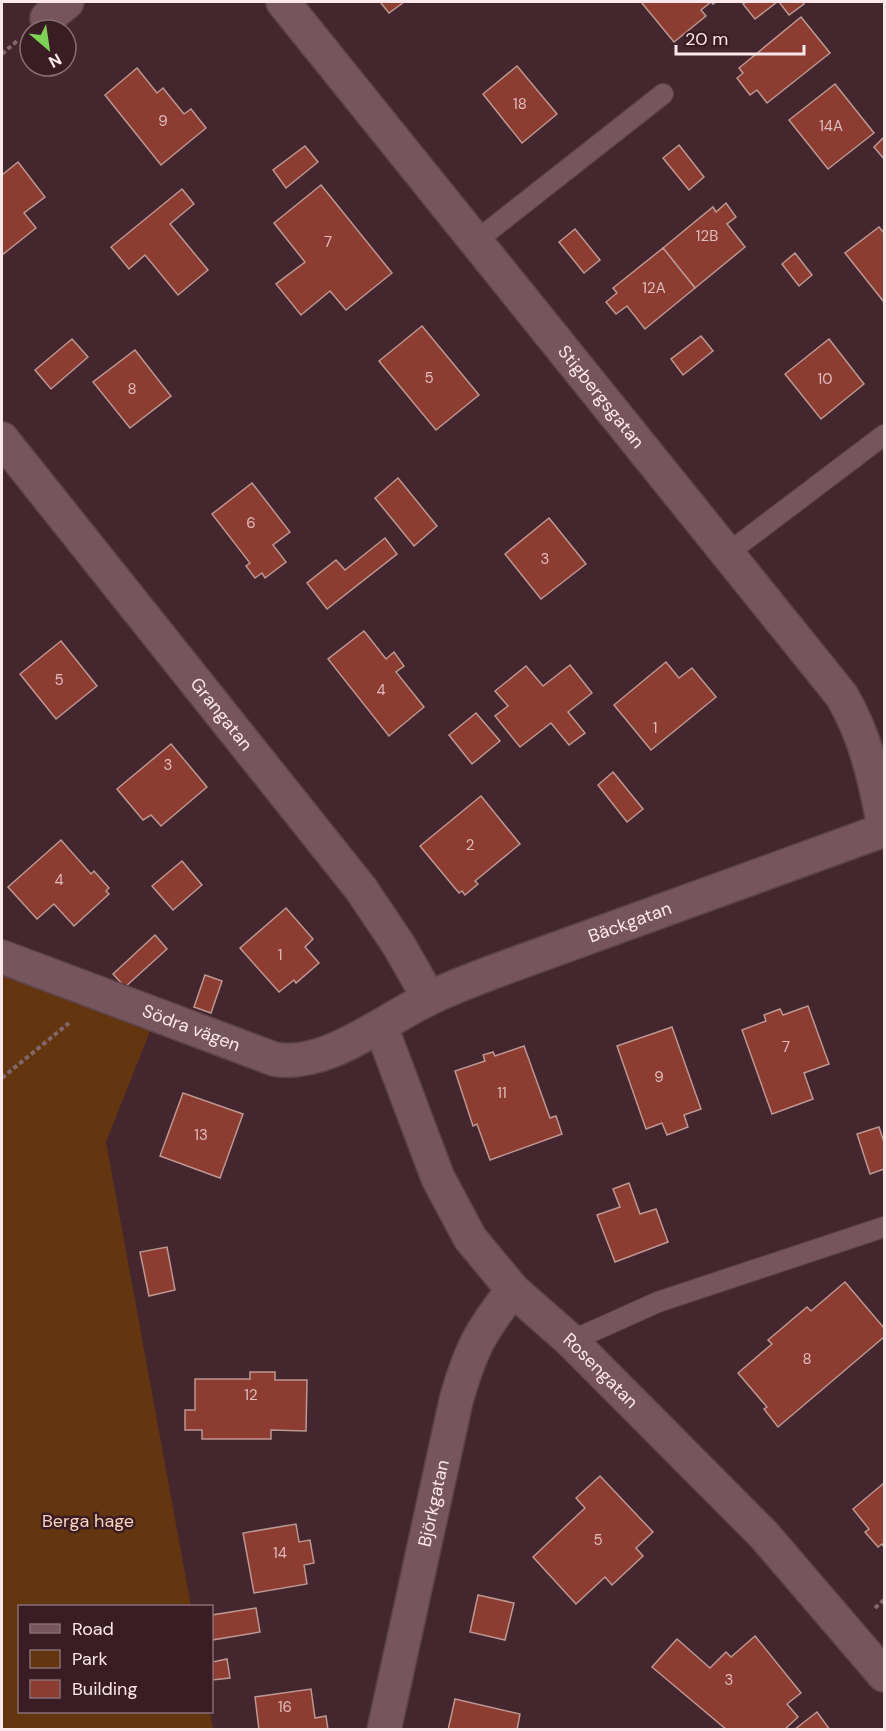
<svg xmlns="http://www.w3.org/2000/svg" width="886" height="1731" font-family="'DM Sans',sans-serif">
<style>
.green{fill:#643610}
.building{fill:#8c3c31;stroke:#bd9791;stroke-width:1.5}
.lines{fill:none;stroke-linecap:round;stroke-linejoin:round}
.lane-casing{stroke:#5c4249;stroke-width:22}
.street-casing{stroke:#5c4249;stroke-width:36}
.path{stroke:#81666d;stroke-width:4;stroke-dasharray:4.5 3;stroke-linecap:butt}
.lane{stroke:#76555d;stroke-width:20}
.street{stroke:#76555d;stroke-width:33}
.labels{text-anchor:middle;stroke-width:5;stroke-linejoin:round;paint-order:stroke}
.number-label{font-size:15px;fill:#e0bcbd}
.street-label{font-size:18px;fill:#fce7ec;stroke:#391c24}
.park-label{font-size:18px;fill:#fbd3b9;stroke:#391c24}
</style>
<rect width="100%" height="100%" fill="#44262e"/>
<path class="green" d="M 2,971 L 152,1026 L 106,1142 L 191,1606 L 20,1606 L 20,1712 L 210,1712 L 213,1729 L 2,1729 Z"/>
<g class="building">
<path d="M 380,2 L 404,2 L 389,13 Z"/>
<path d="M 641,2 L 716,2 L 713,4 L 711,2 L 701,10 L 706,16 L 674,42 Z"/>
<path d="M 746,2 L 777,2 L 755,19 L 743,4 Z"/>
<path d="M 779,2 L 803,2 L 804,4 L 789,15 Z"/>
<path d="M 801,17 L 830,53 L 767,103 L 757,90 L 750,95 L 737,78 L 743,73 L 739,68 Z"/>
<path d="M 517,66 L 557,114 L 522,143 L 483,94 Z"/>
<path d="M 137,68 L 157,93 L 163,88 L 184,114 L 191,109 L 206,128 L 161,165 L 105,95 Z"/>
<path d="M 835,84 L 874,133 L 828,169 L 789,120 Z"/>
<path d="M 884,137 L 884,159 L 874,147 Z"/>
<path d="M 679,145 L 704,177 L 689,190 L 663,158 Z"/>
<path d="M 305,146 L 318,162 L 286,188 L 273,170 Z"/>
<path d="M 18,162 L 45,197 L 24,213 L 36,228 L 2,255 L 2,175 Z"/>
<path d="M 321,185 L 392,273 L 346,310 L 330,291 L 301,315 L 276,284 L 305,262 L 274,223 Z"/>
<path d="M 182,189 L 194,204 L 170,224 L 208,270 L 178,295 L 145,255 L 129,269 L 111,247 Z"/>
<path d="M 726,203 L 736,217 L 727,224 L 745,247 L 695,288 L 663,248 L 713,207 L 716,212 Z"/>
<path d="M 879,227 L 884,233 L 884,302 L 845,253 Z"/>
<path d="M 575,229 L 600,260 L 584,273 L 559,242 Z"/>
<path d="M 663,248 L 695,288 L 645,329 L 627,306 L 616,314 L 606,302 L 617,293 L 613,288 Z"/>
<path d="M 795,253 L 812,275 L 799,286 L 782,264 Z"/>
<path d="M 422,326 L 479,395 L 436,430 L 379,361 Z"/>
<path d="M 701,336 L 713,351 L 683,375 L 671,359 Z"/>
<path d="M 72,339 L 88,357 L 51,389 L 35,370 Z"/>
<path d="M 829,339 L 864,384 L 821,419 L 785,374 Z"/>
<path d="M 135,350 L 171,396 L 130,428 L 93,382 Z"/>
<path d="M 398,478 L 437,526 L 414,546 L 375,498 Z"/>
<path d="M 252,483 L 290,532 L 273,545 L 286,562 L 265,578 L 262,573 L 255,578 L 246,566 L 250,563 L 212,514 Z"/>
<path d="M 549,518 L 586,564 L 541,599 L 505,554 Z"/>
<path d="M 385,538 L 397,554 L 327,609 L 307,583 L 336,560 L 345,570 Z"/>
<path d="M 364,631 L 386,659 L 394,652 L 404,666 L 396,672 L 424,707 L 389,736 L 328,659 Z"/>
<path d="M 61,641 L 97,686 L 56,719 L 20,674 Z"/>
<path d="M 666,662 L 679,678 L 692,668 L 716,697 L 651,750 L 614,705 Z"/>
<path d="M 570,665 L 592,693 L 568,712 L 585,733 L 569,745 L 551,723 L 520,747 L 495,716 L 508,706 L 495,691 L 526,666 L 543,686 Z"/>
<path d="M 476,713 L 500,741 L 472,764 L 449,735 Z"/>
<path d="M 171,744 L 207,787 L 161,826 L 151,815 L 143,820 L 117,789 Z"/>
<path d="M 613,772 L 643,809 L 627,822 L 598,785 Z"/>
<path d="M 481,796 L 520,844 L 475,881 L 478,884 L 465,895 L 462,891 L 459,893 L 420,846 Z"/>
<path d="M 61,840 L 91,874 L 94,871 L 109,888 L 106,891 L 109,894 L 74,926 L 54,904 L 37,919 L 8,887 Z"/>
<path d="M 182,861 L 202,885 L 173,910 L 152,886 Z"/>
<path d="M 286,908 L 313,939 L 305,947 L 319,963 L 296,983 L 294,980 L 279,992 L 240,948 Z"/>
<path d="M 155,935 L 167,949 L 125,987 L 113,974 Z"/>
<path d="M 205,975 L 222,981 L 211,1013 L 194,1007 Z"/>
<path d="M 808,1006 L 829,1064 L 804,1073 L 813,1099 L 772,1114 L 742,1030 L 766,1021 L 764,1015 L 780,1009 L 783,1015 Z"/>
<path d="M 672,1027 L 701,1109 L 684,1115 L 688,1127 L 667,1135 L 662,1123 L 646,1129 L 617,1046 Z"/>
<path d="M 524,1046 L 550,1118 L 556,1116 L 562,1134 L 490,1160 L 477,1124 L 473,1126 L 455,1071 L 485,1061 L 483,1055 L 493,1052 L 495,1056 Z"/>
<path d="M 183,1093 L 243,1114 L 220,1178 L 160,1156 Z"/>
<path d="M 879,1127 L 884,1142 L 884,1169 L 870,1174 L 857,1134 Z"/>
<path d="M 629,1183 L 640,1214 L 656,1209 L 668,1242 L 615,1262 L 597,1215 L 620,1207 L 613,1189 Z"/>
<path d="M 167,1247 L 175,1290 L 149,1296 L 140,1252 Z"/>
<path d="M 845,1282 L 884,1328 L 884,1337 L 778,1427 L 764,1409 L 767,1407 L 738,1373 L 772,1344 L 768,1340 L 807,1307 L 811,1311 Z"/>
<path d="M 250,1372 L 275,1372 L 275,1380 L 307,1380 L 306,1431 L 271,1430 L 271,1439 L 202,1439 L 202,1430 L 185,1430 L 185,1410 L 195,1410 L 195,1379 L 250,1379 Z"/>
<path d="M 600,1476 L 653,1532 L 636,1548 L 643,1556 L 612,1585 L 605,1577 L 576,1604 L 533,1557 L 585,1508 L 576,1498 Z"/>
<path d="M 884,1483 L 884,1547 L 882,1544 L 878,1547 L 865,1532 L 869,1529 L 853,1509 Z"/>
<path d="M 296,1524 L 299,1542 L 310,1540 L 314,1563 L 304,1565 L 307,1584 L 254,1593 L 243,1533 Z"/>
<path d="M 478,1595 L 514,1603 L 505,1640 L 470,1632 Z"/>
<path d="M 256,1608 L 260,1632 L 212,1640 L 212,1615 Z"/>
<path d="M 755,1636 L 801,1693 L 787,1704 L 798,1717 L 784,1730 L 727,1730 L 652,1667 L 677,1639 L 710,1668 L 726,1652 L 731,1657 Z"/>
<path d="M 227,1659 L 230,1678 L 212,1680 L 212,1662 Z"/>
<path d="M 311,1689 L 315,1718 L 326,1716 L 328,1730 L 259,1730 L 255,1697 Z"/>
<path d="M 455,1699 L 520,1714 L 517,1730 L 448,1730 Z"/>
<path d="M 817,1712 L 830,1730 L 794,1730 Z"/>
</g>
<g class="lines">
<defs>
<g id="lane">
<path d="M 476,241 L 663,94"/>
<path d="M 728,553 L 884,435"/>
<path d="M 571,1341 L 658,1302 L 884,1227"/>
</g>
<g id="street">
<path id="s1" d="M 283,2 L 842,696 C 866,737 875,780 884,826"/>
<path d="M 47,18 L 67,2"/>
<path id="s2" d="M 2,439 L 361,889 L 398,944 L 429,998"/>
<path id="s3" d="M 2,957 L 274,1059 C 326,1069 385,1019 430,998 C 450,988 470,981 490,973 L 884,830"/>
<path id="s4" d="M 381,1027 L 438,1178 L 470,1238 L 513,1290 L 571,1341 L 764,1535 L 884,1675"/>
<path id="s5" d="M 384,1730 L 456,1401 C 470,1351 480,1331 513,1290"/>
</g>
</defs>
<use href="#lane" class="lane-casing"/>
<use href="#street" class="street-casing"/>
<g class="path">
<path d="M 2,54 L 17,41"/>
<path d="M 2,1078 L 69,1023"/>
<path d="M 875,1608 L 884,1600"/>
</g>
<use href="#lane" class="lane"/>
<use href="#street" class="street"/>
</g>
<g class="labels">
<g class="number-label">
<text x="520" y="109">18</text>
<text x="163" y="126">9</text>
<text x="831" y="131">14A</text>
<text x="707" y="241">12B</text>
<text x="328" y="247">7</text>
<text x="654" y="293">12A</text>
<text x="429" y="383">5</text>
<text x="825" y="384">10</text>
<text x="132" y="394">8</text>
<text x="251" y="528">6</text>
<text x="545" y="564">3</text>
<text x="59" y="685">5</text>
<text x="381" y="695">4</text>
<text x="655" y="733">1</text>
<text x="168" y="770">3</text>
<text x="470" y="850">2</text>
<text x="59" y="885">4</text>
<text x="280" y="960">1</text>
<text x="786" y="1052">7</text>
<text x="659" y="1082">9</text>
<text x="502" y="1098">11</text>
<text x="201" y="1140">13</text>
<text x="807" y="1364">8</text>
<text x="251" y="1400">12</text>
<text x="598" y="1545">5</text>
<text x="280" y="1558">14</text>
<text x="729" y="1685">3</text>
<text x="285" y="1712">16</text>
</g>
<g class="street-label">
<text dy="6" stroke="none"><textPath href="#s1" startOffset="507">Stigbergsgatan</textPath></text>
<text dy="6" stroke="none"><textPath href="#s2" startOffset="352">Grangatan</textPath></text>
<text dy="6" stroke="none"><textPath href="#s3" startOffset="675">Bäckgatan</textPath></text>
<text dy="6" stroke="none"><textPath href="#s3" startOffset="202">Södra vägen</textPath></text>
<text dy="6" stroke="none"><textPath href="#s4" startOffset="416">Rosengatan</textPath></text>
<text dy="6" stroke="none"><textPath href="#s5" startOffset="232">Björkgatan</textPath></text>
</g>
<g class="park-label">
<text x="88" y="1527">Berga hage</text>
</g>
</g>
<rect width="886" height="1731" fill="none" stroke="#fce7ec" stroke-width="6"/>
<rect x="18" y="1605" width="195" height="108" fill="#391c24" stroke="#876d74" stroke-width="1.5"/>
<rect x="30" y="1624" width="30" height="9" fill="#76555d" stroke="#876d74" stroke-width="1.5"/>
<text x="72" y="1635" font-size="18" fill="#fce7ec">Road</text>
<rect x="30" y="1650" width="30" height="18" fill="#643610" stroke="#876d74" stroke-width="1.5"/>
<text x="72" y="1665" font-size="18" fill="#fce7ec">Park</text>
<rect x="30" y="1680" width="30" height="18" fill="#8c3c31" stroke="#876d74" stroke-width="1.5"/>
<text x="72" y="1695" font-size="18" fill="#fce7ec">Building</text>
<g transform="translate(48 48) rotate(151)"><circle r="28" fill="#391c24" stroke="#876d74" stroke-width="1.5"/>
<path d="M0-4.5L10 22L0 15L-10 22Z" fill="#7dd154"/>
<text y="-9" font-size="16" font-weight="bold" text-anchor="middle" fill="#fce7ec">N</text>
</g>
<path d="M676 45v9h128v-9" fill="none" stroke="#fce7ec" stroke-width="3"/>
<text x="685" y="45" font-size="18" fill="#fce7ec" stroke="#391c24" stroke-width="4.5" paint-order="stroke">20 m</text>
</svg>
